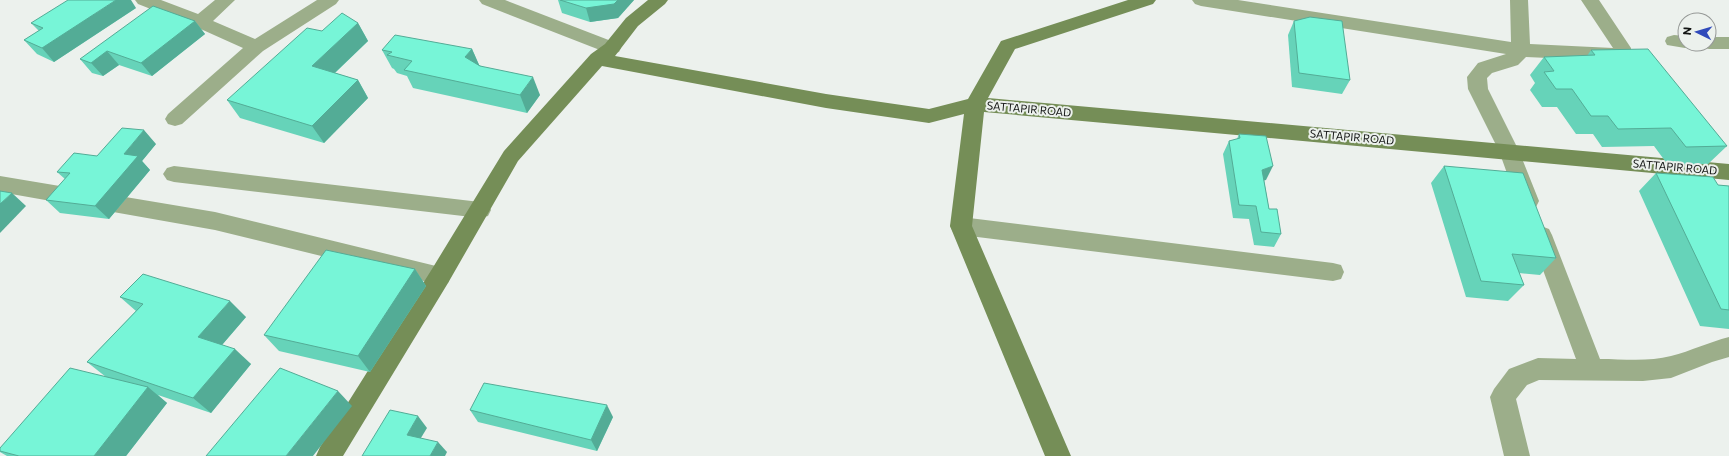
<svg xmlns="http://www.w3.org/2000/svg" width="1729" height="456" font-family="Commissioner,sans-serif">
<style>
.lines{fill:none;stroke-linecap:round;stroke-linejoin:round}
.street{fill:#9cae8a;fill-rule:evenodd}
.secondary{fill:#758e57;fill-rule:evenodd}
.wall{fill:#66d3b9}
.shaded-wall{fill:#53ac96}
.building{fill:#77f5d7;stroke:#53ac96}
.labels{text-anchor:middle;stroke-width:4;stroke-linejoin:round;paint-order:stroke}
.street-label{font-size:11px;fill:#141615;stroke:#ecf1ed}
</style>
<rect width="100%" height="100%" fill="#ecf1ed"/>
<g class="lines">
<g class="street">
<path d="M 135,0 L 161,0 L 198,14 L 215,0 L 235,0 L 213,21 L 255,39 L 317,0 L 339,0 L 336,4 L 263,51 L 182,124 L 175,126 L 168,124 L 165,119 L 168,114 L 243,48 L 194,26 L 138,4 Z"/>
<path d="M 479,0 L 505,0 L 619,44 L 621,48 L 619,52 L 612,54 L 605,52 L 482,4 Z"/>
<path d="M 1192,0 L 1238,0 L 1511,42 L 1510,0 L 1528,0 L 1530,44 L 1613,48 L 1581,0 L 1599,0 L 1631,48 L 1631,53 L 1629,57 L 1616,61 L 1526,57 L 1518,65 L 1492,73 L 1487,78 L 1488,89 L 1519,151 L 1539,201 L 1536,207 L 1528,209 L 1520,207 L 1517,201 L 1499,151 L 1468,89 L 1467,77 L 1478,63 L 1506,54 L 1201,6 L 1195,4 Z"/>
<path d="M 1674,35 L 1685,36 L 1685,44 L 1693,44 L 1692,46 L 1685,48 L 1667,45 L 1665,41 L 1667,37 Z"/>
<path d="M 1709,37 L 1729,37 L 1729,49 L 1709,49 L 1702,47 L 1700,44 L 1709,44 Z"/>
<path d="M 174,166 L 480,202 L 488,204 L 491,210 L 488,216 L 480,218 L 174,182 L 167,180 L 163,174 L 167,168 Z"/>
<path d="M 0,176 L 215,212 L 440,267 L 448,269 L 451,276 L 448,283 L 440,285 L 215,230 L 0,192 Z"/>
<path d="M 961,217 L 1333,263 L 1341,265 L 1344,272 L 1341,279 L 1333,281 L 961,235 L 953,232 L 950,226 L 953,220 Z"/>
<path d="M 1541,226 L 1549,229 L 1552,235 L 1600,359 C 1623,359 1649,362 1671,356 C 1691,351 1709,342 1729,337 L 1729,357 L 1712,362 L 1671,378 L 1643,381 L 1539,380 L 1527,385 L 1516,399 L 1530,456 L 1504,456 L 1490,397 L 1494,389 L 1509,369 L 1538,358 L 1576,359 L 1530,235 L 1533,229 Z"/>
</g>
<path class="secondary" d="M 648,0 L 668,0 L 665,4 L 638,26 L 615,56 L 826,94 L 929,109 L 968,99 L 1001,41 L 1128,0 L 1156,0 L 1153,4 L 1015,49 L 988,98 L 1729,164 L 1729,180 L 984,112 L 972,226 L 1071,456 L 1045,456 L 950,226 L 964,114 L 929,123 L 826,108 L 602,66 L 518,161 L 448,283 L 343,456 L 316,456 L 320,447 L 432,269 L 504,151 L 591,54 L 605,44 L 626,18 Z"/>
</g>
<g class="wall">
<path d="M 558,0 L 634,0 L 618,18 L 590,22 L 562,13 Z"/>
<path d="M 136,8 L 54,62 L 37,54 L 24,40 L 39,31 L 31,23 Z"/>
<path d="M 195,21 L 205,34 L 152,76 L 119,65 L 103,76 L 92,73 L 80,59 Z"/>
<path d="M 1294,21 L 1350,80 L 1342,94 L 1292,87 L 1288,35 Z"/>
<path d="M 358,23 L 368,41 L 335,73 L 358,80 L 368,98 L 324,143 L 240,118 L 227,100 Z"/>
<path d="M 472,49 L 479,65 L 540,95 L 527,113 L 413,88 L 407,76 L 397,73 L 394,69 L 392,68 L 382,50 Z"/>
<path d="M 1591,50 L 1727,146 L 1708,164 L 1668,165 L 1654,146 L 1602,147 L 1593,134 L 1576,134 L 1557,107 L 1542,107 L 1530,90 L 1535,83 L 1530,75 L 1544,57 L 1587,56 Z"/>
<path d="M 1239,134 L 1266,180 L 1264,180 L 1269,209 L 1281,234 L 1274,247 L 1254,245 L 1249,219 L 1233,218 L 1223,154 L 1229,141 L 1237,139 Z"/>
<path d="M 156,144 L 142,161 L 150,170 L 109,219 L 60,213 L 46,200 L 65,179 L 57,172 L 97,156 Z"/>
<path d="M 1444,166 L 1556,258 L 1540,275 L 1519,273 L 1524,285 L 1508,301 L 1466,297 L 1431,183 Z"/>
<path d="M 1656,173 L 1718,185 L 1729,186 L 1729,329 L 1700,326 L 1639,191 Z"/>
<path d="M 415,269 L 426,286 L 370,372 L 279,351 L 264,335 Z"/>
<path d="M 120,297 L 246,317 L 222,345 L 251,364 L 211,413 L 158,395 L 167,403 L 126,456 L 7,456 L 0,452 L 0,448 L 106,377 L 87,362 L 136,311 Z"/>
<path d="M 470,410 L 613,417 L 597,451 L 478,422 Z"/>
</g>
<g class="shaded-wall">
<path d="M 116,0 L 131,0 L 136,8 L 54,62 L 42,48 Z"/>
<path d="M 618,0 L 634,0 L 618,18 L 590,22 L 586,8 Z"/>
<path d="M 195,21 L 205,34 L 152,76 L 141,63 Z"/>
<path d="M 358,23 L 368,41 L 323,84 L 312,66 Z"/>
<path d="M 472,49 L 480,67 L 465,57 Z"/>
<path d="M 107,51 L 119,65 L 103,76 L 91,63 Z"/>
<path d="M 533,77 L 540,95 L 527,113 L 520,95 Z"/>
<path d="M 358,80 L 368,98 L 324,143 L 312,126 Z"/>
<path d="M 144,130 L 156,144 L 142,161 L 150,170 L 109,219 L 95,206 L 124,154 Z"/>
<path d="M 1273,166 L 1266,180 L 1255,183 L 1262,170 Z"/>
<path d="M 12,193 L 26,206 L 0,233 L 0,204 Z"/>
<path d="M 415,269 L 426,286 L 370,372 L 358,356 Z"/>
<path d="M 230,301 L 246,317 L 215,353 L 198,337 Z"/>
<path d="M 235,349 L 251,364 L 211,413 L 193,398 Z"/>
<path d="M 148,387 L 167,403 L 126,456 L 94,456 Z"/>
<path d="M 338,391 L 352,406 L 313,456 L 286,456 Z"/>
<path d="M 607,405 L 613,417 L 597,451 L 591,440 Z"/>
<path d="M 418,416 L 427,428 L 416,446 L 407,435 Z"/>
<path d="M 438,442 L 447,452 L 445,456 L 430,456 Z"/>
</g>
<g class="building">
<path d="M 68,0 L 116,0 L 42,48 L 24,40 L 43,28 L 31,23 Z"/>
<path d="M 560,0 L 618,0 L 614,4 L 586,8 Z"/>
<path d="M 153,6 L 195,21 L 141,63 L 107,51 L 91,63 L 80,59 Z"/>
<path d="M 342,13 L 358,23 L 312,66 L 358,80 L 312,126 L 227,100 L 307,28 L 322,31 Z"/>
<path d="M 1310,17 L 1342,21 L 1350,80 L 1299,73 L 1294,21 Z"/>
<path d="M 395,35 L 472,49 L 465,57 L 480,66 L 533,77 L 520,95 L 404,70 L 412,61 L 387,55 L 392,52 L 382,50 Z"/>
<path d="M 1648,49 L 1727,146 L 1686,147 L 1671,128 L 1618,129 L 1608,116 L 1591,116 L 1572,89 L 1556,89 L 1544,72 L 1554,71 L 1544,57 L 1595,55 L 1591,50 Z"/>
<path d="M 122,128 L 144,130 L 124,154 L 138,156 L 95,206 L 46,200 L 70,173 L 57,172 L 74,153 L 97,156 Z"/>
<path d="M 1239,134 L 1266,136 L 1273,166 L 1262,170 L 1269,209 L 1277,209 L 1281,234 L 1261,232 L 1256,206 L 1239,205 L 1229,141 L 1240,138 Z"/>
<path d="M 1444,166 L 1523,173 L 1556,258 L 1512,254 L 1524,285 L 1481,281 Z"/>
<path d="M 1656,173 L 1713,177 L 1718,185 L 1729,186 L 1729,310 L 1721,309 Z"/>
<path d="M 0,191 L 12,193 L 0,204 Z"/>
<path d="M 326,250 L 415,269 L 358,356 L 264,335 Z"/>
<path d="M 143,274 L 230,301 L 198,337 L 235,349 L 193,398 L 87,362 L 143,304 L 120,297 Z"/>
<path d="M 70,368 L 148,387 L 94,456 L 19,456 L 0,451 L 0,448 Z"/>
<path d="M 280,368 L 338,391 L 286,456 L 206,456 Z"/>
<path d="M 484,383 L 607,405 L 591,440 L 470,410 Z"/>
<path d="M 390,410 L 418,416 L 407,435 L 438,442 L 430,456 L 362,456 Z"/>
</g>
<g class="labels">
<g class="street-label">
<text transform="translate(1029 109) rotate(5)" y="4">SATTAPIR ROAD</text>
<text transform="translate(1352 137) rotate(5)" y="4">SATTAPIR ROAD</text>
<text transform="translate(1675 167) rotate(5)" y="4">SATTAPIR ROAD</text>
</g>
</g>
<g transform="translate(1697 32) rotate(275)"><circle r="19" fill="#ecf1ed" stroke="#969997"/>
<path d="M0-3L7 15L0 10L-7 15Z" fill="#304abb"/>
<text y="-6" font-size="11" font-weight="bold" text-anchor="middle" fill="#141615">N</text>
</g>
</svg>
